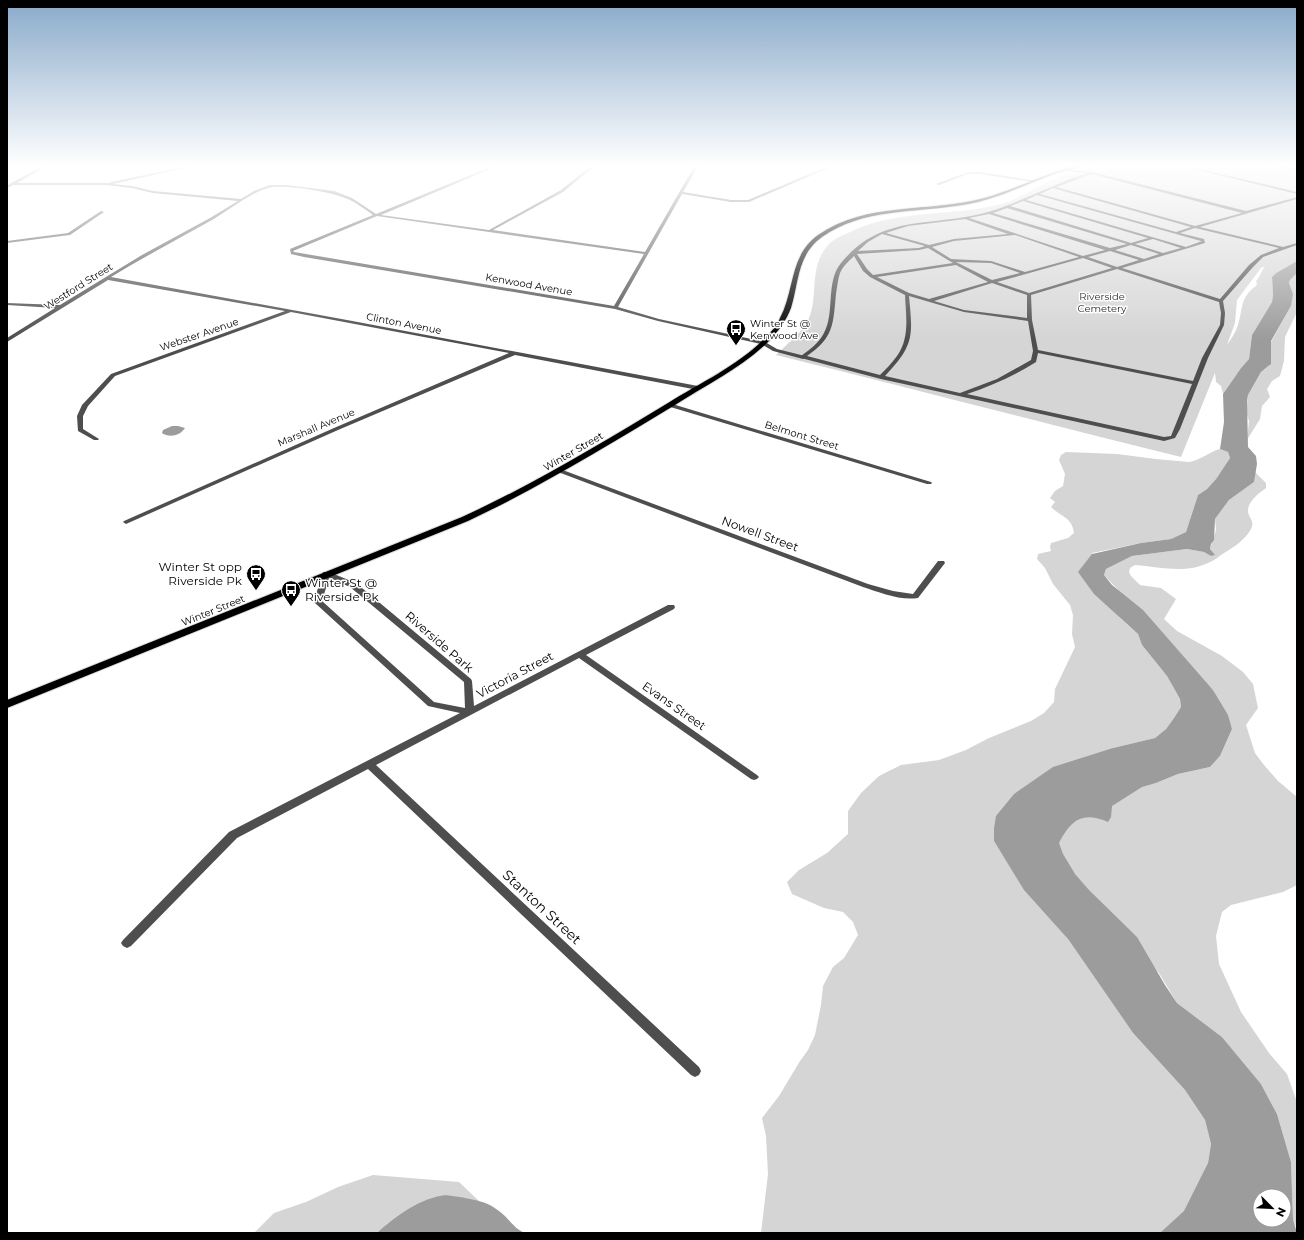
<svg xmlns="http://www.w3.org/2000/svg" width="1304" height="1240" font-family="Montserrat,sans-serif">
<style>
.green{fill:#d5d5d5;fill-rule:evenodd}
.water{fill:#9c9c9c;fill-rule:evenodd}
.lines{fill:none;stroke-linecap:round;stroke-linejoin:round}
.primary-casing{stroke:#dbdbdb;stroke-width:2}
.lane{fill:#4e4e4e;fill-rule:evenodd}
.street{fill:#4e4e4e;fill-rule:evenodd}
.primary{fill:#000;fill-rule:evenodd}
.labels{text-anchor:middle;stroke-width:3;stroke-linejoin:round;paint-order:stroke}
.far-street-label{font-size:10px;fill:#000;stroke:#fff}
.far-park-label{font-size:10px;fill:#2c2c2c;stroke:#fff}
.far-poi-label{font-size:10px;fill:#000;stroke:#fff;text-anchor:start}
.street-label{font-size:12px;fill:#000;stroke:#fff}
.poi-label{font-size:12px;fill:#000;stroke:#fff;text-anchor:end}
.near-street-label{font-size:14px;fill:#000;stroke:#fff}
</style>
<rect width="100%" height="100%" fill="#fff"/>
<g class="green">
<path d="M 1108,165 L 1297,165 L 1297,261 L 1276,273 L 1272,277 L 1273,295 L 1272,302 L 1252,335 L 1249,359 L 1241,368 L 1223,394 L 1221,386 L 1216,382 L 1215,373 L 1181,457 C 1046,424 911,388 776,355 C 785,346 800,334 806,324 C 821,299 806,269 829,244 C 834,239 843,235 850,232 C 897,209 951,217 1001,204 C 1024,198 1044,181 1067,174 C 1080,169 1095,167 1108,165 ZM 1265,266 C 1261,271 1261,276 1256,281 L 1257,284 L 1256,286 C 1240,297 1243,309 1238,325 C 1236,332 1231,339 1227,345 L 1235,323 L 1237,300 L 1261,268 Z"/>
<path d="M 1297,273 L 1297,312 L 1285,337 L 1284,361 L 1280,376 L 1272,381 L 1267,389 L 1270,397 L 1262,406 L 1260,419 L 1247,440 L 1249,421 L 1246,412 L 1248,395 L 1261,372 L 1269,366 L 1271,361 L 1271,342 L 1291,306 L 1289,283 L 1290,280 Z"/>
<path d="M 1220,449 L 1228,452 L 1230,458 L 1216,479 L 1207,489 L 1198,495 L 1186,532 L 1171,539 L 1141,543 L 1092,553 L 1120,618 L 1138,634 L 1142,645 L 1167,676 L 1180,699 L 1181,707 L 1174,718 L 1166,729 L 1155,738 L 1113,748 L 994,841 L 1009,864 L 1068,939 L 1133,1033 L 1185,1090 L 1205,1120 L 1211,1144 L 1208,1163 L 1203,1176 L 1198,1233 L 761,1233 L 768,1174 L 766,1136 L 762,1118 L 779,1096 L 800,1061 L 808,1050 L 815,1035 L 821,1005 L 823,986 L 833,967 L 844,958 L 858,935 L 853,922 L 843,912 L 824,908 L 792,894 L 787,882 L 799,870 L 827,853 L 848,834 L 848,811 L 861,793 L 879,776 L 901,765 L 939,760 L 966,750 L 989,738 L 1031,721 L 1044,713 L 1054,702 L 1055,689 L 1075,647 L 1072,634 L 1073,615 L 1070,605 L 1053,584 L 1045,568 L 1037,559 L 1038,554 L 1051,551 L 1050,547 L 1051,543 L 1068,538 L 1074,533 C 1072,517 1061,517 1051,507 L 1055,502 L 1050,498 L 1055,491 L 1063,486 L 1065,474 L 1059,460 L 1061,455 L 1066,452 L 1117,454 L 1156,459 L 1189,462 C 1201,460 1209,452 1220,449 Z"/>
<path d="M 1255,472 L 1266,483 L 1266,488 C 1259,493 1247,502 1248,512 C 1249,518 1255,521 1251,529 C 1245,540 1234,547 1224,553 C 1219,556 1214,561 1208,563 C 1185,574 1160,567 1135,565 L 1130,568 L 1129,572 L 1131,576 L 1140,585 L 1161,588 L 1176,599 L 1164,619 L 1177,631 L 1222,656 L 1243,672 L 1253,684 L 1258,708 L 1246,725 L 1255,753 L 1264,765 L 1278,781 L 1297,797 L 1297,885 L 1283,892 L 1231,905 L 1222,912 L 1216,936 L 1219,964 L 1241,1012 L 1269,1053 L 1287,1074 L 1297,1102 L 1297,1229 L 1293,1219 L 1291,1162 L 1277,1114 L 1261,1084 L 1222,1037 L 1177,1003 L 1159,973 L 1035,829 L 1038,810 L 1156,783 L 1178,774 L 1210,767 L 1220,756 L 1232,729 L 1213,690 L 1104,575 L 1106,569 L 1132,556 L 1187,549 L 1204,552 L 1211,556 L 1214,555 L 1210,549 L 1216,530 L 1215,519 L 1229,500 L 1254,482 Z"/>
<path d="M 373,1175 L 459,1182 L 480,1202 L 446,1195 L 377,1233 L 254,1233 L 274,1213 L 306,1202 L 338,1187 Z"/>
</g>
<g class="water">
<path d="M 1297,261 L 1297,273 L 1290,280 L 1289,283 L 1293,294 L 1291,306 L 1271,341 L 1271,364 L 1261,372 L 1248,395 L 1247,401 L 1248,447 L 1256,456 L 1257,464 L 1254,482 L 1229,500 L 1215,519 L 1214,540 L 1211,544 L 1210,549 L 1215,555 L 1211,556 L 1204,552 L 1187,549 L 1179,550 L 1132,556 L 1106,569 L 1104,575 L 1112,585 L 1143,610 L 1213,690 L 1228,715 L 1232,729 L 1220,756 L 1210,767 L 1178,774 L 1156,783 L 1142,787 L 1112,806 L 1111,817 L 1108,822 C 1082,811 1071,820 1059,843 L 1063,854 L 1075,874 L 1089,890 L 1137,937 L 1165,985 L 1177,1003 L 1222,1037 L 1261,1084 L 1277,1114 L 1291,1162 L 1293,1219 L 1297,1233 L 1160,1233 L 1184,1211 L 1208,1163 L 1211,1144 L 1205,1120 L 1185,1090 L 1133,1033 L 1068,939 L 1024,890 L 994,841 L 994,828 L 996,816 L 1014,794 L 1053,767 L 1113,748 L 1155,738 L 1166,729 L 1174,718 L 1181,707 L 1180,699 L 1167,676 L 1142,645 L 1138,634 L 1094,594 L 1078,572 L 1092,554 L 1141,543 L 1171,539 L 1186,532 L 1198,495 L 1207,489 L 1216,479 L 1230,458 L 1228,452 L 1220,449 L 1224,422 L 1223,394 L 1241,368 L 1249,359 L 1252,335 L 1272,302 L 1273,295 L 1272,277 L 1276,273 ZM 1260,1196 L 1284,1196 L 1284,1220 L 1260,1220 Z"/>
<path d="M 172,426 L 178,426 L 185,428 C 180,436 169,438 162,433 L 163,430 Z"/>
<path d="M 446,1195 C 463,1198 485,1199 499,1211 C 509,1218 513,1228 525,1233 L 377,1233 C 396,1216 420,1198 446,1195 Z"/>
</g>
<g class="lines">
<defs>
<path id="primary" d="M 1080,165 L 1088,165 C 1077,170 1064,170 1052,175 C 1022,186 995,200 963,205 C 915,213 863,208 822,237 C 797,255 799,282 791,308 C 786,321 778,332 768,342 C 741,368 706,385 675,405 C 607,446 540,487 468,521 L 7,708 L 7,700 L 462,517 C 534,484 600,444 668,403 C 700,383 737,366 764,339 C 770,333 777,326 780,318 C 795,290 789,256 818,235 C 867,201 929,213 984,198 C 1017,189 1046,172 1080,165 Z"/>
</defs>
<use href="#primary" class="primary-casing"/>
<g class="lane">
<path d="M 1177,165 L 1183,165 L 1297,192 L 1297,194 Z"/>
<path d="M 1273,165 L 1279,165 L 1297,169 L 1297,171 Z"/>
<path d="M 1064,169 L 1092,172 L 1246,211 L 1297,197 L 1297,199 L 1200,227 L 1283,247 L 1297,243 L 1297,245 L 1263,257 L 1253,267 L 1223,301 L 1225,313 L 1224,325 L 1208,358 L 1180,429 L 1175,438 L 1164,441 L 881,379 L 801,358 L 801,356 C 808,351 816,345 821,338 C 837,316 824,284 841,263 C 883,212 933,228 988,212 C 1022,202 1053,184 1087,173 L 1065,171 ZM 1092,174 L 1242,213 L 1195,226 L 1056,187 ZM 1053,188 L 1191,227 L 1176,232 L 1040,194 ZM 1037,195 L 1201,241 L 1202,241 L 1186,247 L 1026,200 ZM 1023,201 L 1148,238 L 1131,243 L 1010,206 ZM 1007,208 L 1127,244 L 1110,248 L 993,213 ZM 989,214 L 1105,250 L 1083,256 L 969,218 ZM 965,219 L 1008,234 L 954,239 L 929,245 L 886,233 L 908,226 ZM 1195,228 L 1279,248 L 1261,255 L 1249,265 L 1220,299 L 1122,268 L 1205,243 L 1204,239 L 1180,233 ZM 882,234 L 925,246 L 919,248 L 858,251 L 868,242 ZM 1015,235 L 1079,257 L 1025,272 L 991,261 L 951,259 L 932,247 L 954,241 ZM 1153,239 L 1181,248 L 1163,253 L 1135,244 ZM 1131,245 L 1159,254 L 1144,259 L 1115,250 ZM 928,248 L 953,263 L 873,275 L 867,269 L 857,254 L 919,250 ZM 1110,251 L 1139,260 L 1117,267 L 1088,257 ZM 854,256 L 863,271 L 870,277 L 905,295 C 906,316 910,338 897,356 C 892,363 886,369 880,375 L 807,356 C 834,337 833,325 836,294 C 837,287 838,279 840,273 C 843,266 849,261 854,256 ZM 1083,258 L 1112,268 L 1029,293 L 997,282 ZM 956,262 L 991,263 L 1020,273 L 992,280 ZM 956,265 L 988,282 L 929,299 L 909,293 L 877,277 ZM 1117,269 L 1219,302 L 1221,313 L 1220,325 L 1202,358 L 1193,381 L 1038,350 L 1032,320 L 1031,295 ZM 992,283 L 1027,295 L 1027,318 L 964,310 L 934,301 ZM 909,296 L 964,312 L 1028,321 L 1033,351 L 1031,360 L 997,379 L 960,393 L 885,376 C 914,345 913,337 909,296 ZM 1038,353 L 1192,384 L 1171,436 L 1164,437 L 967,394 C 991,386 1014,376 1036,362 Z"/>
<path d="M 968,172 L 980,172 L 1036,181 L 1034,182 L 980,174 L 968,174 L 939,185 L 936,184 Z"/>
</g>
<g class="street">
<path d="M 45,165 L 49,165 L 17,183 L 110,183 L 111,182 L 193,165 L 199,165 L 113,184 L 132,186 L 153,191 L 241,199 L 254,191 L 270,185 L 286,185 L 334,191 L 352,198 L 376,214 L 495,165 L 500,165 L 381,215 L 489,230 L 561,190 L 592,165 L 596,165 L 563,192 L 493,230 L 645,252 L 695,165 L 699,165 L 683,192 L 731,200 L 748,200 L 831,165 L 836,165 L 749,202 L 731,202 L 682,194 L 618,307 L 659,319 L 765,342 L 777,349 L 805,356 L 806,357 L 803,359 L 773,351 L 761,344 L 658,321 L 615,309 L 304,257 L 291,254 L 290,249 L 373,215 C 366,210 358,204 350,200 C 334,192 291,185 273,187 C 255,189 228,211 212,220 C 178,239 144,257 111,277 L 347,320 L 698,386 L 701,388 L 698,390 L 515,355 L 338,430 L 126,524 L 123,522 L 124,521 L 334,428 L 509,353 L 291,312 L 115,376 L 88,406 L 83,416 L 83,429 L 99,439 L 98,440 L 94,440 L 78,431 L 77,416 L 82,405 L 111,374 L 285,311 L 108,280 L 7,342 L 7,338 L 55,308 L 7,305 L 7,303 L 60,305 L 142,255 L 210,218 L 238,201 L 153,193 L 132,188 L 106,185 L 13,185 L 7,188 L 7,186 L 11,183 ZM 377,216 L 644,254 L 614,306 L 294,252 L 293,251 Z"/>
<path d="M 836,165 L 845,165 L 862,168 L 860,169 Z"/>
<path d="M 1053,165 L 1057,165 L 1064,168 L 1065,165 L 1069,165 L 1065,171 Z"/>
<path d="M 101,211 L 104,212 L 70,235 L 7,243 L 7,241 L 68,233 Z"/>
<path d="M 669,403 L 931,482 L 932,483 L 931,484 L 927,484 L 667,406 L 667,404 Z"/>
<path d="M 560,469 L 868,584 L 893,591 L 913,594 L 938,561 L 944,561 L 945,563 L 918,598 C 900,601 879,592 863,587 L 558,472 L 558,470 Z"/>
<path d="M 323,572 L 329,572 L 356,583 L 471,679 L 472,681 L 474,706 L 668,605 L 674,605 L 675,607 L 674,609 L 586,655 L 757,775 L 759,777 L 757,779 L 754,780 L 751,779 L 579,658 L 376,765 L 699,1067 L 701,1071 L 699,1075 L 695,1077 L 691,1075 L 368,769 L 237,838 L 131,946 L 127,948 L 123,946 L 121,943 L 123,940 L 229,832 L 460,713 L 428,706 L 315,603 L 314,601 ZM 329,578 L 350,587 L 464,682 L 465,708 L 434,702 L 322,601 Z"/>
</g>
<use href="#primary" class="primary"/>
</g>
<linearGradient id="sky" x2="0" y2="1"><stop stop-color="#89aaca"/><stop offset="0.49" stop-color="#fff"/><stop offset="1" stop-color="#fff" stop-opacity="0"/></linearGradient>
<rect width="1304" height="339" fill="url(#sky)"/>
<defs>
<symbol id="bus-pin" viewBox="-11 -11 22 30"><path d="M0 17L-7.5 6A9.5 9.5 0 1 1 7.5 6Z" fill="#000" stroke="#fff"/><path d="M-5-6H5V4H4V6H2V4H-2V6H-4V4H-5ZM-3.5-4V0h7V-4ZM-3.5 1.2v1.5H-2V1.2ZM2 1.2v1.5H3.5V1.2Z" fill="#fff"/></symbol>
</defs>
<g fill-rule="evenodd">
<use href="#bus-pin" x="725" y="318" width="22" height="30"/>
<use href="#bus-pin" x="245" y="563" width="22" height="30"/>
<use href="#bus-pin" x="280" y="579" width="22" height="30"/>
</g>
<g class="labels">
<g class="far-street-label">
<text transform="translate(529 284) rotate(10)" y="4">Kenwood Avenue</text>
<text transform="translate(78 286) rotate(-32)" y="4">Westford Street</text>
<text transform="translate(404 323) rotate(11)" y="4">Clinton Avenue</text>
<text transform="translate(199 334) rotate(-19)" y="4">Webster Avenue</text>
<text transform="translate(316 427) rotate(-23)" y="4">Marshall Avenue</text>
<text transform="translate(802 435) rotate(17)" y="4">Belmont Street</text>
<text transform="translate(573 451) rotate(-30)" y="4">Winter Street</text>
<text transform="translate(213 610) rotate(-22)" y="4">Winter Street</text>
</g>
<g class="far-park-label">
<text x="1102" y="300">Riverside<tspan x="1102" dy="12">Cemetery</tspan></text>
</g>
<g class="far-poi-label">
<text x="750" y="327">Winter St @<tspan x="750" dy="12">Kenwood Ave</tspan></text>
</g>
<g class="street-label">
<text transform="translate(760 534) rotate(20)" y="4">Nowell Street</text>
<text transform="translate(439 642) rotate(41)" y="4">Riverside Park</text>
<text transform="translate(515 675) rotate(-28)" y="4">Victoria Street</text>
<text transform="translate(674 706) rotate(35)" y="4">Evans Street</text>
</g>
<g class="poi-label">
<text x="242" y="571">Winter St opp<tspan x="242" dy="14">Riverside Pk</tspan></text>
<text x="305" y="587" text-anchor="start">Winter St @<tspan x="305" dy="14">Riverside Pk</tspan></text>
</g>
<g class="near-street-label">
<text transform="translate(542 907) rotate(43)" y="5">Stanton Street</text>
</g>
</g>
<rect width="1304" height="1240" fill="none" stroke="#000000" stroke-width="16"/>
<g transform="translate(1272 1208) rotate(114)"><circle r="19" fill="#ffffff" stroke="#999999"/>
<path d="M0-3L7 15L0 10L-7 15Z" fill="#000000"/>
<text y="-6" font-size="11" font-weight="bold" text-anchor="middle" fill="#000000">N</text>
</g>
</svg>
